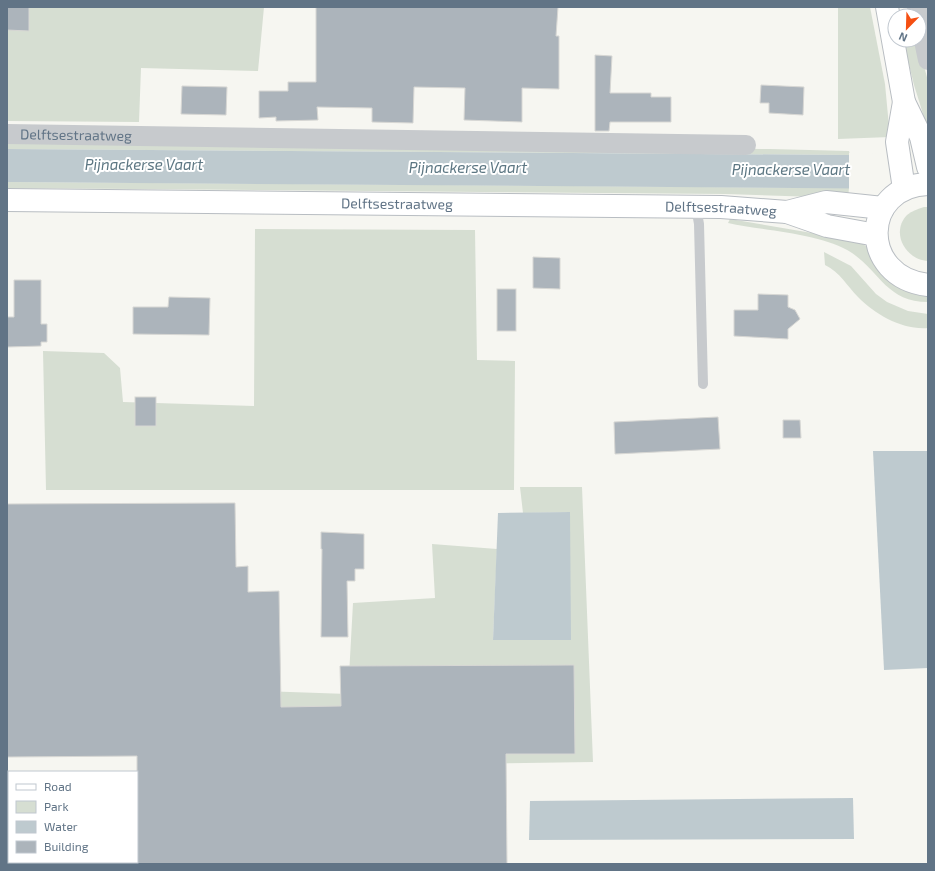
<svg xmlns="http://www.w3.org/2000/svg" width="935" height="871" font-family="'Exo 2',sans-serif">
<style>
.green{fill:#d6ded2}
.water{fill:#becacf}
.pier{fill:#f6f6f1}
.building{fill:#acb4bb;stroke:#d7d7d4}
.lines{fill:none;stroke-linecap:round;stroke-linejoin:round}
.secondary-casing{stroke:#b8bdc2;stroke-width:24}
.lane{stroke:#c7cacd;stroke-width:10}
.street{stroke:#c7cacd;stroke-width:20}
.secondary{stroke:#fff;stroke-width:22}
.labels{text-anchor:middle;stroke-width:4;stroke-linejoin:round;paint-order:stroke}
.street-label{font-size:14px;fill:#617486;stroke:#fff}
.water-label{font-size:15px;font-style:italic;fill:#5d7783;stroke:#fff}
</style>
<rect width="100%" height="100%" fill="#f6f6f1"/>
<g class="green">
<path d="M 7,7 L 264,7 L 258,71 L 141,68 L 139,122 L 7,121 Z"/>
<path d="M 838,7 L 870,7 L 885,84 L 890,137 L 838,139 Z"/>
<path d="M 903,40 L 917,40 L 928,81 L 928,130 L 914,85 Z"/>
<path d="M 7,143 L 770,149 L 849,151 L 850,155 L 7,149 Z"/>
<path d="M 7,182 L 849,188 L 848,198 L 725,194 L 7,188 Z"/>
<path d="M 924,207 L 928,207 L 928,261 C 906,260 890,233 907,215 C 912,211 918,209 924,207 Z"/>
<path d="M 730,219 L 859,241 L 928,293 L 928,302 C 887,302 880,272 852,253 C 822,233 764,231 728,223 Z"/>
<path d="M 255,229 L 475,230 L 477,360 L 515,361 L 514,490 L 46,490 L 43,351 L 104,353 L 120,368 L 123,402 L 254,406 Z"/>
<path d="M 824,252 L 851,266 L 876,294 L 887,302 L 908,311 L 928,314 L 928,328 C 902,330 876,315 858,297 C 847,286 840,272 825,265 Z"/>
<path d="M 520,487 L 582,487 L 593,762 L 231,767 L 232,690 L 348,694 L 353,603 L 435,598 L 432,544 L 497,549 L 493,640 L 570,512 L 523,513 Z"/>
</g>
<g class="water">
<path d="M 7,149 L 850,155 L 928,189 L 7,182 Z"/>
<path d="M 873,451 L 928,451 L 928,668 L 884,670 Z"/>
<path d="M 570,512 L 571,640 L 493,640 L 498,513 Z"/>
<path d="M 853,798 L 854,839 L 529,840 L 530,801 Z"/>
</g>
<path class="pier" d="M 849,153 L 928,154 L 928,191 L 849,190 Z"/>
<g class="building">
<path d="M 7,7 L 29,7 L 29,31 L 7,30 Z"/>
<path d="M 316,7 L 558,7 L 556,36 L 559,36 L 559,89 L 522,88 L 522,122 L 464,120 L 465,88 L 414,87 L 413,123 L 372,122 L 372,108 L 317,107 L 318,120 L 276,121 L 276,117 L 259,118 L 259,91 L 288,91 L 288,82 L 316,82 Z"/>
<path d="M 595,55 L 612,56 L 610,93 L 651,93 L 651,97 L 671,97 L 671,122 L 610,122 L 609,131 L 595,131 Z"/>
<path d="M 761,85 L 804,87 L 803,115 L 769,113 L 769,103 L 760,103 Z"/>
<path d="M 182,86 L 227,87 L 226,115 L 181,114 Z"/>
<path d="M 533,257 L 560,258 L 560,289 L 533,288 Z"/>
<path d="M 14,280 L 41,280 L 41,324 L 47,324 L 47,342 L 41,342 L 41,346 L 7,347 L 7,317 L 14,317 Z"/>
<rect x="497" y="289" width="19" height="42"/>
<path d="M 758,294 L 788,295 L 788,307 L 795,310 L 800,319 L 788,329 L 788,339 L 734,336 L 734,310 L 758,310 Z"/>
<path d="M 169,297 L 210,298 L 209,335 L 133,334 L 133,307 L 168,307 Z"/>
<rect x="135" y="397" width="21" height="29"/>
<path d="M 718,417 L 720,449 L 615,454 L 614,422 Z"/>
<path d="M 783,420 L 800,420 L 801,438 L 783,438 Z"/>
<path d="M 235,503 L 236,567 L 248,566 L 248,592 L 279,591 L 281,707 L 341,706 L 340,666 L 574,665 L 575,754 L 506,754 L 507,864 L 137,864 L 137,756 L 7,757 L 7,504 Z"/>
<path d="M 321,532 L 364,534 L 364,569 L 355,569 L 355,581 L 347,581 L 348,637 L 321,637 L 322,549 L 321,549 Z"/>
</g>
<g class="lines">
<defs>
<g id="secondary">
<path d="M 887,7 L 904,102 L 921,137 L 928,167"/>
<path d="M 928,184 C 861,186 858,277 928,285"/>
<path d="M 904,189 L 897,142 L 904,102"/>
<path id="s2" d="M 7,200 L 721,207 L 787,212 L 827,226 L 876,235"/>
<path d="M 787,212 L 826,202 L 883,208"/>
</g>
</defs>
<use href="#secondary" class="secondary-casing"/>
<path class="lane" d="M 696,207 L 699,224 L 703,384"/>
<g class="street">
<path d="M 917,7 L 928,60"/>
<path id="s1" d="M 7,134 L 746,145"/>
</g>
<use href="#secondary" class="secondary"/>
</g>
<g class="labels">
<g class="street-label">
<text dy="5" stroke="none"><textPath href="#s1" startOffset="69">Delftsestraatweg</textPath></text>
<text dy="5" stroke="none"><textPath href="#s2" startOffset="390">Delftsestraatweg</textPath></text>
<text dy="5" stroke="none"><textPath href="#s2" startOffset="714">Delftsestraatweg</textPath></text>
</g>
<g class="water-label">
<text x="144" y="170">Pijnackerse Vaart</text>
<text x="468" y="173">Pijnackerse Vaart</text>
<text x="791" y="175">Pijnackerse Vaart</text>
</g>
</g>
<rect width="935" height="871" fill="none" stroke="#617486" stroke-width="16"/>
<rect x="8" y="771" width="130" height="92" fill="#ffffff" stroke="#c0c7cf"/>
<rect x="16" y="784" width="20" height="6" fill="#ffffff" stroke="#c0c7cf"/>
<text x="44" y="791" font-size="12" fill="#617486">Road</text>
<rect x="16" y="801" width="20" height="12" fill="#d6ded2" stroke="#c0c7cf"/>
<text x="44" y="811" font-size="12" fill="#617486">Park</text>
<rect x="16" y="821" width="20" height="12" fill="#becacf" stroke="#c0c7cf"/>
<text x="44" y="831" font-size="12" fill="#617486">Water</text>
<rect x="16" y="841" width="20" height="12" fill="#acb4bb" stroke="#c0c7cf"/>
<text x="44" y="851" font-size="12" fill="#617486">Building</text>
<g transform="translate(907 28) rotate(203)"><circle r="19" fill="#ffffff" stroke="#c0c7cf"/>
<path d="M0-3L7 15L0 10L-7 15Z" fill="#f54f12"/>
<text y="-6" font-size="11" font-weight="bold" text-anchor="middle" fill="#617486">N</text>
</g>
</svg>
